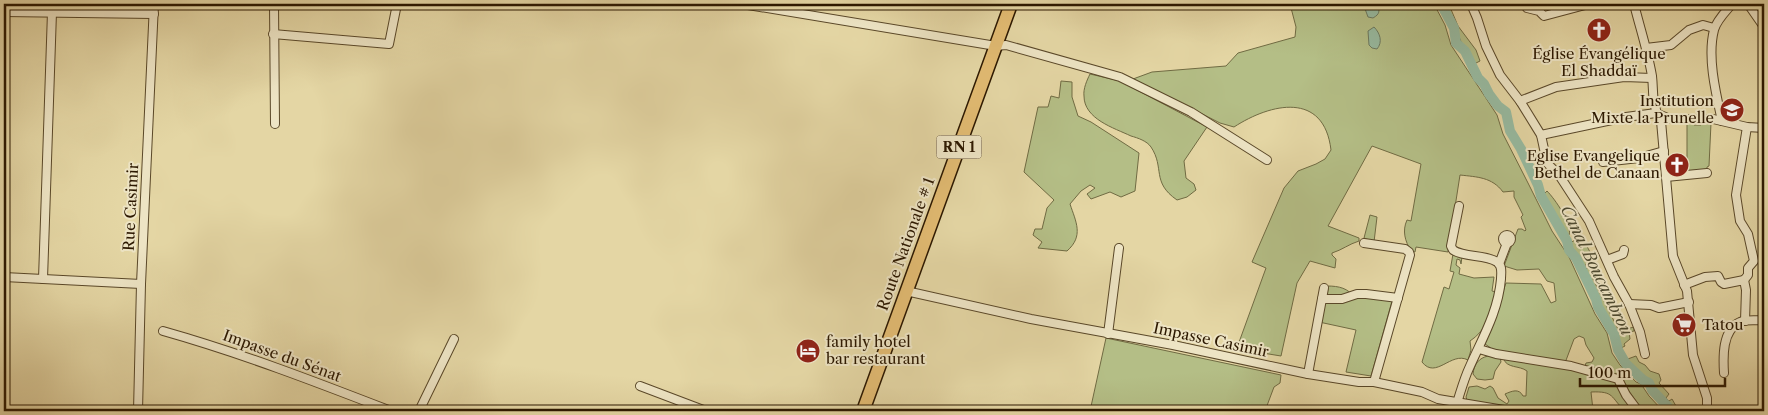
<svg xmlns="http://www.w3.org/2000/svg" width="1768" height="415" font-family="'Libre Caslon Text',serif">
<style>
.green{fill:#b4be86;stroke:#706b43}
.water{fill:#97baa0;stroke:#6c7960}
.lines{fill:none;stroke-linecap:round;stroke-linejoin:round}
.canal{stroke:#97baa0;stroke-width:10}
.minor-casing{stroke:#5a4829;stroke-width:10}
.primary-casing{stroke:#2c1800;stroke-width:15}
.minor{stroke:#ede4c4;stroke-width:8}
.primary{stroke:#e2bb72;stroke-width:12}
.labels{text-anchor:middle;stroke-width:4;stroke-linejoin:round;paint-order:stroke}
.shield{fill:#ede4c4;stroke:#66553b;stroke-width:1}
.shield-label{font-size:14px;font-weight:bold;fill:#2c1800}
.poi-label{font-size:15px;fill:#2c1800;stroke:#ede4c4;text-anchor:end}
.street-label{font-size:15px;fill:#2c1800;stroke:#ede4c4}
.water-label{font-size:16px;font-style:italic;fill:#4c4930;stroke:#ede4c4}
</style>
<rect width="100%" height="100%" fill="#e4d6a4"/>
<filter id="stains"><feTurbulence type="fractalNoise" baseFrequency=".004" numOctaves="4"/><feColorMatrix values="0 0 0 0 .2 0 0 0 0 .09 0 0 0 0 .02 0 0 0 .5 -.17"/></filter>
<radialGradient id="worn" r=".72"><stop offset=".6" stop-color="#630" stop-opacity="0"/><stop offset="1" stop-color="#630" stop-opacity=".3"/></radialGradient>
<g class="green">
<path d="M 1290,4 L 1434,4 L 1445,25 L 1451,45 L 1497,115 L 1503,134 L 1528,183 L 1552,231 L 1569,257 L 1595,314 L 1607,333 L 1612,353 L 1620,365 L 1636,382 L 1641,384 L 1649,396 L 1663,411 L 1643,411 L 1617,374 L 1613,375 L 1585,366 L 1586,363 L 1592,362 L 1594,358 L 1586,345 L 1584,338 L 1579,336 L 1574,339 L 1565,363 L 1498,353 L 1485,344 L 1506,283 L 1541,284 L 1551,303 L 1556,301 L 1554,283 L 1547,281 L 1539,269 L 1517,270 L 1504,266 L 1518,229 L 1522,229 L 1525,231 L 1526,230 L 1521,217 L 1523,215 L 1514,197 L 1514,191 L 1503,192 C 1492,177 1477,177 1460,175 L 1448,252 L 1416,247 L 1415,252 L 1411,251 C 1405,241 1402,231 1407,220 L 1411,221 L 1421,164 L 1372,146 L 1328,226 L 1359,238 L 1359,241 C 1349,244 1342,250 1332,253 L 1332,255 L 1336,259 L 1335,268 L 1310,261 L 1297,283 L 1281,356 L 1238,349 L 1238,345 L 1266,268 L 1252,262 L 1284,188 L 1298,171 L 1316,164 L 1325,159 L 1331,150 C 1324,91 1271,103 1234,127 L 1220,123 L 1133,79 L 1152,72 L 1226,66 L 1238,53 L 1295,37 L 1296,27 Z"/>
<path d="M 1440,4 L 1455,4 L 1450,7 L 1458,26 L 1476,50 L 1480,61 L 1474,64 L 1469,62 L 1460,39 Z"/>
<path d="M 1090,74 L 1120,81 L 1207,127 L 1184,161 L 1186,178 L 1194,184 L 1196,190 L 1187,197 L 1177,200 C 1151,182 1165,168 1151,147 C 1147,141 1138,138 1131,136 C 1114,128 1084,119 1084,96 C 1083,89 1087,80 1090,74 Z"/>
<path d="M 1061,81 L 1072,82 L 1072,97 L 1078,116 L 1091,122 L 1139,153 L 1135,191 L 1121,197 L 1110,192 L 1091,199 L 1087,194 L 1095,188 L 1090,185 L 1081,191 L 1070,204 C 1076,222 1084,236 1067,251 L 1038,248 L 1042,242 L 1033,235 L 1035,229 L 1042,229 L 1047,208 L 1054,200 L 1024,172 L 1038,107 L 1048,107 L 1051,96 L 1059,98 Z"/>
<path d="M 1687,122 L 1694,122 L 1694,125 L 1701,125 L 1701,122 L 1711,123 L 1709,166 L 1707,167 L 1707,170 L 1687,172 Z"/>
<path d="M 1547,191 C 1555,199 1573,225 1569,235 L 1564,234 L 1553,221 L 1543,195 Z"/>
<path d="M 1370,215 L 1377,217 L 1374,242 L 1364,238 Z"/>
<path d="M 1575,240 L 1581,244 L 1586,244 C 1587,247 1592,255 1592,256 C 1592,258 1591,260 1591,262 L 1585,265 L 1585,269 L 1590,267 L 1595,270 L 1592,277 L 1619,331 L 1634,327 L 1634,331 L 1629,332 L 1630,339 L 1624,344 L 1625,346 L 1619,349 L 1618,349 L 1618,343 L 1614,341 L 1614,333 L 1606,325 L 1606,321 L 1603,317 L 1598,313 L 1597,307 L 1594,303 L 1595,298 L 1589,293 L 1587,288 L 1589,284 L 1584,281 L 1584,272 L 1578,266 L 1575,256 L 1571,252 L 1570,243 Z"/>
<path d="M 1453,254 L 1462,257 L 1461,264 L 1460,260 L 1457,259 L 1456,265 L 1460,268 L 1459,274 L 1474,278 L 1494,277 L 1492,291 L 1496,292 C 1493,311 1486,331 1470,341 L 1471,350 L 1468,360 C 1451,351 1436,380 1422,362 L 1444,287 L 1449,289 L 1454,272 L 1450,271 Z"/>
<path d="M 1327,286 C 1339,286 1348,288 1355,298 L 1363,296 L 1392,301 L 1371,376 L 1346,372 L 1356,330 L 1319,322 Z"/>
<path d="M 1106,338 L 1281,375 L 1280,383 L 1274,387 L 1265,411 L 1090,411 Z"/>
<path d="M 1488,356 L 1500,357 L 1501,362 L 1495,371 L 1493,379 L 1485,380 L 1477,379 L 1473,374 C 1474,364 1479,358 1488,356 Z"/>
<path d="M 1636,356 L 1639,362 L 1645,365 L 1650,371 L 1659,374 L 1661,380 L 1659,383 L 1669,394 L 1666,398 L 1669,401 L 1672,399 L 1676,406 L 1682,406 L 1684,411 L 1672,411 L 1663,397 L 1650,386 L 1636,370 L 1628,365 L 1625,360 Z"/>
<path d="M 1503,358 L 1558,366 L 1614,381 L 1635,411 L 1625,411 C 1610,397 1615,391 1591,392 L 1593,410 L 1598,411 L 1555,411 L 1553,409 L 1551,411 L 1514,410 L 1467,400 L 1466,397 L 1469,387 L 1477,386 L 1485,389 L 1490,386 L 1493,388 L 1498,398 L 1507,404 L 1509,401 L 1505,394 C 1512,391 1519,388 1523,396 L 1526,396 L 1527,371 C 1519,365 1507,369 1503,358 Z"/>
</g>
<g class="water">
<path d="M 1364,4 L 1377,4 C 1380,11 1380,14 1373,18 L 1368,17 L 1364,6 Z"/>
<path d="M 1374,27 C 1380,33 1383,42 1377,49 L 1372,48 L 1369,45 L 1368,31 Z"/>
</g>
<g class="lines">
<path class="canal" d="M 1441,4 L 1454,28 L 1456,43 L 1465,51 L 1478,78 L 1484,84 L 1489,94 L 1498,106 L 1506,112 L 1510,131 L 1521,149 L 1538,185 L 1541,196 L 1567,241 L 1569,250 L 1576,258 L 1596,299 L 1598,307 L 1614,334 L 1618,350 L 1626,364 L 1643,380 L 1649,383 L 1652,390 L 1668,407 L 1670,411"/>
<defs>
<g id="minor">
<path d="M 274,4 L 275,124"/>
<path d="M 742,4 L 996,46 L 1006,45 L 1120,77 L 1191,112 L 1267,160"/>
<path d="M 1471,4 L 1477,18 L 1486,46 L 1500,75 L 1520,101 L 1541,135 L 1547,163 L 1559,175 L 1589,221 L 1614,277 L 1629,304 L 1640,332 L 1645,354"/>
<path d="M 1524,4 L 1527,8 L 1539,11 L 1544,16 L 1589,4"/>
<path d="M 1634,4 C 1640,28 1648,52 1652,76 C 1654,94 1651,104 1661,121 L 1673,256 L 1687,291 L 1693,355 L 1707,398 L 1707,411"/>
<path d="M 1748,4 L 1764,27"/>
<path d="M 4,12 L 154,14"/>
<path d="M 273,34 L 389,44 L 397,4"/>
<path d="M 1646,48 L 1671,45 L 1689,30 L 1703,25 L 1714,28"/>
<path d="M 1520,101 L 1556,87 L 1624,77 L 1652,78"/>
<path d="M 1722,121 C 1716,94 1707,57 1714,30 C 1716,21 1726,11 1732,4"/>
<path d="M 1541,135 L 1626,117 L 1656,113 L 1670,119 L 1713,119 L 1747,127 L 1764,128"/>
<path d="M 1603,162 L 1639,158 L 1664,151"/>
<path d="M 1666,177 L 1707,173"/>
<circle cx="1507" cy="239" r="4"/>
<path d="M 1364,243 L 1405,249 L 1409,252 L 1410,255 L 1374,382"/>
<path d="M 1607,260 L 1623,254 L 1624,250"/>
<path d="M 1499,264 L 1507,243"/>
<path d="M 4,277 L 141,284"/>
<path d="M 43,279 L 52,12"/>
<path d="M 1744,280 L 1748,275 L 1748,268 L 1754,261 L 1748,234 L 1740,221 L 1736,195 L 1747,127"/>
<path d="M 1684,285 L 1705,277 L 1718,276 L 1721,282 L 1724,284 L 1744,280 L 1746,290 L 1745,321"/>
<path d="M 906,291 L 1031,319 L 1173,345 L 1308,374 L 1359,382 L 1374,382 L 1422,392 L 1438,399 L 1510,411"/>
<path d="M 1322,299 L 1342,299 L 1357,294 L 1366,294 L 1398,298"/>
<path d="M 1629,304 L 1651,305 L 1659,308 L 1689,302"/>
<path d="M 163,331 C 241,353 316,382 391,411"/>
<path d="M 1108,334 L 1119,248"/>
<path d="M 1479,349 L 1496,354 L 1571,366 L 1618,379 L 1626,395 L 1638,411"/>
<path d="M 1724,373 C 1723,357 1722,330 1740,322 C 1746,319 1757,321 1764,320"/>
<path d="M 1308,374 L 1324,288"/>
<path d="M 640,386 L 706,411"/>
<path d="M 1457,403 C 1460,393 1463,383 1467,373 C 1480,342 1498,314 1501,279 C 1501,273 1503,266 1497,262 C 1485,254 1465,258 1453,250 L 1451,246 L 1459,206"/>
<path d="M 138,411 L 141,284 L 154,4"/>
<path d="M 419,411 L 454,339"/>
</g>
<path id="primary" d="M 863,411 L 1011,4"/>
</defs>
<use href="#minor" class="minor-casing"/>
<use href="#primary" class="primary-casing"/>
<use href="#minor" class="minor"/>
<use href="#primary" class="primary"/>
</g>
<defs>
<symbol id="church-disc" viewBox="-11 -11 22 22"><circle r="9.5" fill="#8f2418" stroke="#ede4c4"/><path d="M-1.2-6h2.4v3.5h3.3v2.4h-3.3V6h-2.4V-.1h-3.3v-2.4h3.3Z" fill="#fff"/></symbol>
<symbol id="school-disc" viewBox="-11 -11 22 22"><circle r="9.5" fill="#8f2418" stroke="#ede4c4"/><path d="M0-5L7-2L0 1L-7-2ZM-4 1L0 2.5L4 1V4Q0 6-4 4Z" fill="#fff"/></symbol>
<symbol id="supermarket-disc" viewBox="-11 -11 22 22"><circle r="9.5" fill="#8f2418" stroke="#ede4c4"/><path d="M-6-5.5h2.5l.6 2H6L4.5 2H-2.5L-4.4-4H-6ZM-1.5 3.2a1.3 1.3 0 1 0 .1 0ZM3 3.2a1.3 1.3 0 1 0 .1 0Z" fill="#fff"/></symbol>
<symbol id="hotel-disc" viewBox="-11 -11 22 22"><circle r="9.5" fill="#8f2418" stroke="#ede4c4"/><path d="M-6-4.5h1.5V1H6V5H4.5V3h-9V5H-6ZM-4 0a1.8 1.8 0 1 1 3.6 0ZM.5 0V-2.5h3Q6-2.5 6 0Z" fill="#fff"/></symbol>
</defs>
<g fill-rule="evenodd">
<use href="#church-disc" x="1585" y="16" width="28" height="28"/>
<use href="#school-disc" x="1718" y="96" width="28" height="28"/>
<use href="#church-disc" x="1663" y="151" width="28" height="28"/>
<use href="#supermarket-disc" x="1670" y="311" width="28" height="28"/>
<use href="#hotel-disc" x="794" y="337" width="28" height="28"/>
</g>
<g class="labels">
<rect class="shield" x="936.5" y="135.5" width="45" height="23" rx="4"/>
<g class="shield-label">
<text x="959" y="152">RN 1</text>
</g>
<g class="poi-label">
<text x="1599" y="59" text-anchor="middle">Église Évangélique<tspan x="1599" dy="17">El Shaddaï</tspan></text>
<text x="1714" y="106">Institution<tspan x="1714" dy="17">Mixte la Prunelle</tspan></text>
<text x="1660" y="161">Eglise Evangelique<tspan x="1660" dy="17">Bethel de Canaan</tspan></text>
<text x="1702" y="330" text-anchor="start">Tatou</text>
<text x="826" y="347" text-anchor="start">family hotel<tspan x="826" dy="17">bar restaurant</tspan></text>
</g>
<g class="street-label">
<text transform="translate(131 207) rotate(-87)" y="5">Rue Casimir</text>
<text transform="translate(906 244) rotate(-70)" y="5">Route Nationale # 1</text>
<text transform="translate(1211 340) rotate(12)" y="5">Impasse Casimir</text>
<text transform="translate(282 356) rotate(20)" y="5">Impasse du Sénat</text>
</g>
<g class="water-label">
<text transform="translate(1597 270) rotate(64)" y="6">Canal Boucambrou</text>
</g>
</g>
<rect width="1768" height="415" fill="none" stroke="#e4d6a4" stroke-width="20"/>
<rect x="5" y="5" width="1758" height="405" fill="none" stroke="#2c1800" stroke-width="2.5"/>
<rect x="10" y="10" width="1748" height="395" fill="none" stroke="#2c1800"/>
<path d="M1580 378v8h145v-8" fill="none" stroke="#2c1800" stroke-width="2.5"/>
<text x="1588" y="378" font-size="15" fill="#2c1800" stroke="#ede4c4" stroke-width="4" paint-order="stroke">100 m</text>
<rect width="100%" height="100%" filter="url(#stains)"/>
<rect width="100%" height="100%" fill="url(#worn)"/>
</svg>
